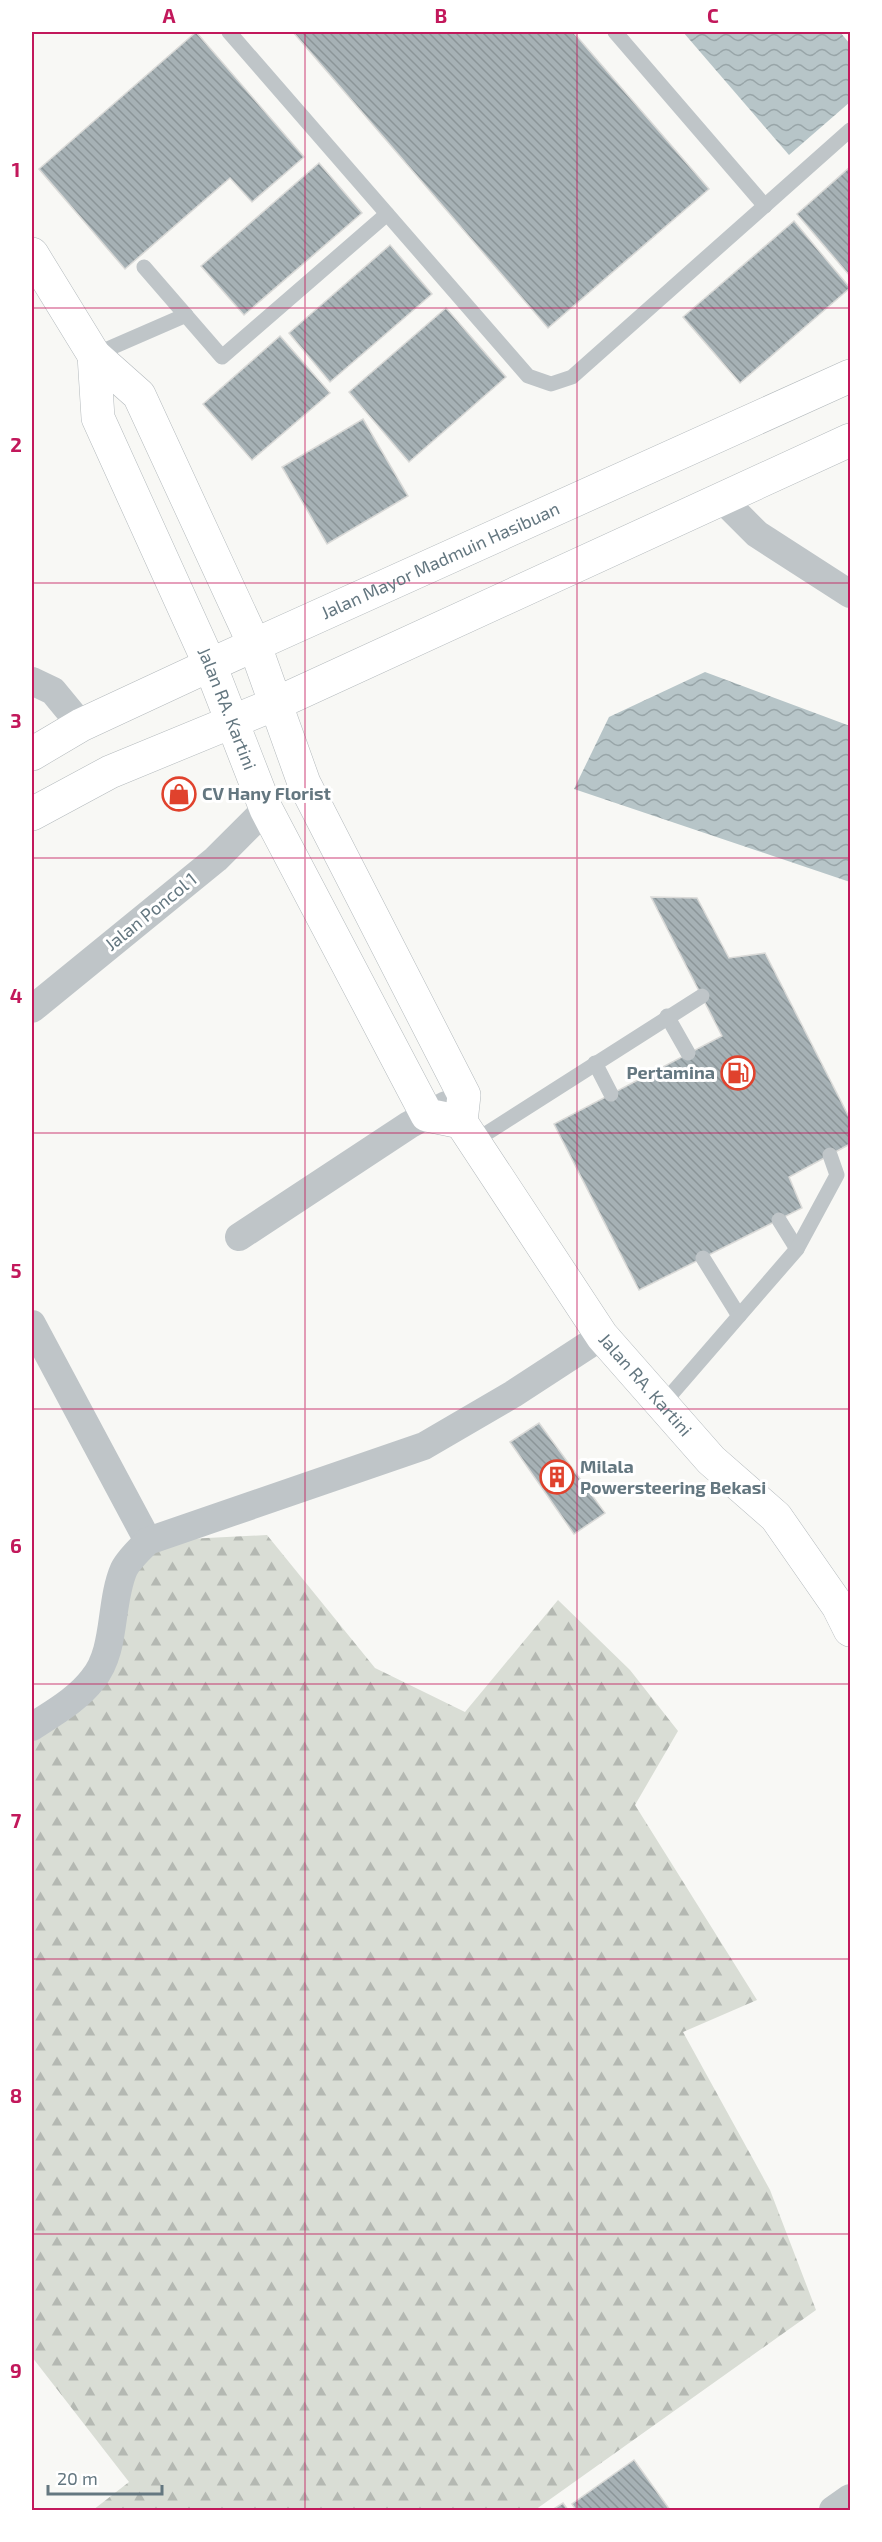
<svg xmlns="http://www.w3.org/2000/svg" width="882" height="2542" font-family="'Exo 2',sans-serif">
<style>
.forest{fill:url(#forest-firs)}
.water{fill:url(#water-waves)}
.building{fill:url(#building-back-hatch);stroke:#dadad8;stroke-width:1.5}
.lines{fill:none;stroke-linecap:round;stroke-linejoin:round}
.primary-casing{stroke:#b3b9bc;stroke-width:34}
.lane{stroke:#bfc5c8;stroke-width:15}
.street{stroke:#bfc5c8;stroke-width:28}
.primary{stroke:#fff;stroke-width:33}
.grid{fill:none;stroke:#c2185b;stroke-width:1.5;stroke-opacity:0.55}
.labels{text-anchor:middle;stroke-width:6;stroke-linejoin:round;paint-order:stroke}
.street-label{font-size:18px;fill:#647780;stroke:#fff}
.poi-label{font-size:18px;font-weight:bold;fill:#647780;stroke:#fff;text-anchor:start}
.neatline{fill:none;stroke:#c2185b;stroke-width:2}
.grid-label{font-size:20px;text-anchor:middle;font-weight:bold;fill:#c2185b}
</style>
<defs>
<pattern id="forest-firs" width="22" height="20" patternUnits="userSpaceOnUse" patternTransform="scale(1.5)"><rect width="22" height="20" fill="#d9ddd5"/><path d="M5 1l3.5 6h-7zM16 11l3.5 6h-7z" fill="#b4b8b2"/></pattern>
<pattern id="water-waves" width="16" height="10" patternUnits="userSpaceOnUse" patternTransform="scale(1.5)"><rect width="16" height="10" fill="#b7c5c8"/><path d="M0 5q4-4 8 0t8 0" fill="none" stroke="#98a5a8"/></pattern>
<pattern id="building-back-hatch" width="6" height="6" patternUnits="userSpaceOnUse" patternTransform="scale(1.5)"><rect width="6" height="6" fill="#a6b1b5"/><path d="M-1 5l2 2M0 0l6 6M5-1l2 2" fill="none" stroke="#8b9598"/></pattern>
</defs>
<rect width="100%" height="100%" fill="#f8f8f5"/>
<path class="forest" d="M 267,1535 L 375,1668 L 465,1712 L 558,1600 L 630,1670 L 678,1731 L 635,1805 L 757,2000 L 683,2032 L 770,2190 L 816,2310 L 535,2510 L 93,2510 L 129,2482 L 32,2357 L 32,1727 L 76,1697 L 148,1541 Z"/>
<g class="water">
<path d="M 683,32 L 840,32 L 850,44 L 850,102 L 789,155 Z"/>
<path d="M 705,672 L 850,726 L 850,882 L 574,789 L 609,717 Z"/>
</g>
<g class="building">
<path d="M 196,32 L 304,157 L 252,202 L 230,178 L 125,269 L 39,169 Z"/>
<path d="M 293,32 L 573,32 L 709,189 L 548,328 Z"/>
<path d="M 319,163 L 362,213 L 244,315 L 201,266 Z"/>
<path d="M 850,167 L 850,276 L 797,214 Z"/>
<path d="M 794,221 L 850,288 L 740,383 L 683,317 Z"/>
<path d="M 390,245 L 432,294 L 330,382 L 289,333 Z"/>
<path d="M 446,308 L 506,377 L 409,462 L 349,392 Z"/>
<path d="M 280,336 L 330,393 L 252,460 L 203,404 Z"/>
<path d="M 363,419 L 408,496 L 327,544 L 282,467 Z"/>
<path d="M 651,897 L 697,898 L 729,958 L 765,953 L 850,1119 L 850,1144 L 789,1177 L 802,1208 L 639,1290 L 554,1124 L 722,1036 Z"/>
<path d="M 539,1423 L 605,1513 L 574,1534 L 510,1442 Z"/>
<path d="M 634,2460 L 670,2510 L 576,2510 L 572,2504 Z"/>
<path d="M 563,2503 L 568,2510 L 552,2510 Z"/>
</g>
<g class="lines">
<defs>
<g id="primary">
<path id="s1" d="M 32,254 L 94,355 L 139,395 L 255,646 L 304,783 L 464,1095 L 461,1122 L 602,1336 L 711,1460 L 776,1517 L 838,1606 L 850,1630"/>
<path id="s2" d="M 94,355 L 98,418 L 210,665 L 266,809 L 427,1115 L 461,1122"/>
<path id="s3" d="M 32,754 L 81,725 L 210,665 L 850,376"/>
<path d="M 32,814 L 110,772 L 275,704 L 850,440"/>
</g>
</defs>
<use href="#primary" class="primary-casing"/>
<g class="lane">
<path d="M 229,32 L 528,376 L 551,384 L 572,377 L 850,130"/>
<path d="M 615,32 L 765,206"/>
<path d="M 144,267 L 222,357 L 387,214"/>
<path d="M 94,355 L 186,315"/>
<path d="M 667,1016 L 688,1053"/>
<path d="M 595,1063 L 611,1094"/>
<path d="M 473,1142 L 702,996"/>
<path d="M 779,1220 L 797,1249"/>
<path d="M 703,1258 L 739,1316"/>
<path d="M 661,1406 L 797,1249 L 837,1175 L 830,1155"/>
</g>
<g class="street">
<path d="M 723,500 L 757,534 L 850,594"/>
<path d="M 32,681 L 53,691 L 81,725"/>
<path d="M 32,1009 L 216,859 L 266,809"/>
<path d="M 239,1237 L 409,1125 L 446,1105"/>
<path d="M 32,1324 L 148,1541"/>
<path d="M 32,1727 C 53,1713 77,1700 93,1679 C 117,1650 109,1603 124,1569 C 129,1559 140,1549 148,1541 L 424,1446 L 513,1394 L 602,1336"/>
<path d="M 833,2510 L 850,2498"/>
</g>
<use href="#primary" class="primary"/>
</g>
<path class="grid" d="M 305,32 L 305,2510M 577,32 L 577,2510M 32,308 L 850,308M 32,583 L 850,583M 32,858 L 850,858M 32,1133 L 850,1133M 32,1409 L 850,1409M 32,1684 L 850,1684M 32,1959 L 850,1959M 32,2234 L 850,2234"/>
<defs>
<symbol id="shop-ring" viewBox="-11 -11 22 22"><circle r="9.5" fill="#fff" stroke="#e0422d" stroke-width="1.5"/><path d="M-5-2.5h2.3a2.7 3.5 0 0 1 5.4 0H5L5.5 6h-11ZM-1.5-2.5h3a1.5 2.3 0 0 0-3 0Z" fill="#e0422d"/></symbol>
<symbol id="fuel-ring" viewBox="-11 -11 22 22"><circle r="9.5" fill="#fff" stroke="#e0422d" stroke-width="1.5"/><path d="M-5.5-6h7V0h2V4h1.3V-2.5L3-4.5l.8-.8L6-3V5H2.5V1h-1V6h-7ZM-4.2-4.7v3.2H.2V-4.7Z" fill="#e0422d"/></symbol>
<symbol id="building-ring" viewBox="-11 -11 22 22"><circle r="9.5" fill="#fff" stroke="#e0422d" stroke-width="1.5"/><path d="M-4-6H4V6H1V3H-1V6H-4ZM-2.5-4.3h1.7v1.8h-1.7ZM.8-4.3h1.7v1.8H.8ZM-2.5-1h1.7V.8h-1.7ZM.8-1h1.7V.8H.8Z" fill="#e0422d"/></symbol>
</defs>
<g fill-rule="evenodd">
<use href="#shop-ring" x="160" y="775" width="38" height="38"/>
<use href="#fuel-ring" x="719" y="1054" width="38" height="38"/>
<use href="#building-ring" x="538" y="1458" width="38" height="38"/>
</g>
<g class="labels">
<g class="street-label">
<text dy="6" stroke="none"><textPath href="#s3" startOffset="452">Jalan Mayor Madmuin Hasibuan</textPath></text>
<text dy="6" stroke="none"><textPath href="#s2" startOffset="381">Jalan RA. Kartini</textPath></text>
<text transform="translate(151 912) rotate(-39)" y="6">Jalan Poncol 1</text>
<text dy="6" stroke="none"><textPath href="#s1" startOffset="1300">Jalan RA. Kartini</textPath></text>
</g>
<g class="poi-label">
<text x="202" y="800">CV Hany Florist</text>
<text x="715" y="1079" text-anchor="end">Pertamina</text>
<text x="580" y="1473">Milala<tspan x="580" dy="21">Powersteering Bekasi</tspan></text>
</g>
</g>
<rect width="882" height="2542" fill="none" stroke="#ffffff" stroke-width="66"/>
<path d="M48 2485v9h114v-9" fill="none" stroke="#647780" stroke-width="3"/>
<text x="57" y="2485" font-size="18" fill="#647780" stroke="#ffffff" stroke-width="4.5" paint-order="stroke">20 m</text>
<rect x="33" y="33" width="816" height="2476" class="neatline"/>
<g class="grid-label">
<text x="169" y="23">A</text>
<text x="441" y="23">B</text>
<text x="713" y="23">C</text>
<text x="16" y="177">1</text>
<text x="16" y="452">2</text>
<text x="16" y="728">3</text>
<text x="16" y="1003">4</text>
<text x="16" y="1278">5</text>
<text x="16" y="1553">6</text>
<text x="16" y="1828">7</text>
<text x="16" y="2103">8</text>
<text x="16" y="2378">9</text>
</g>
</svg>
